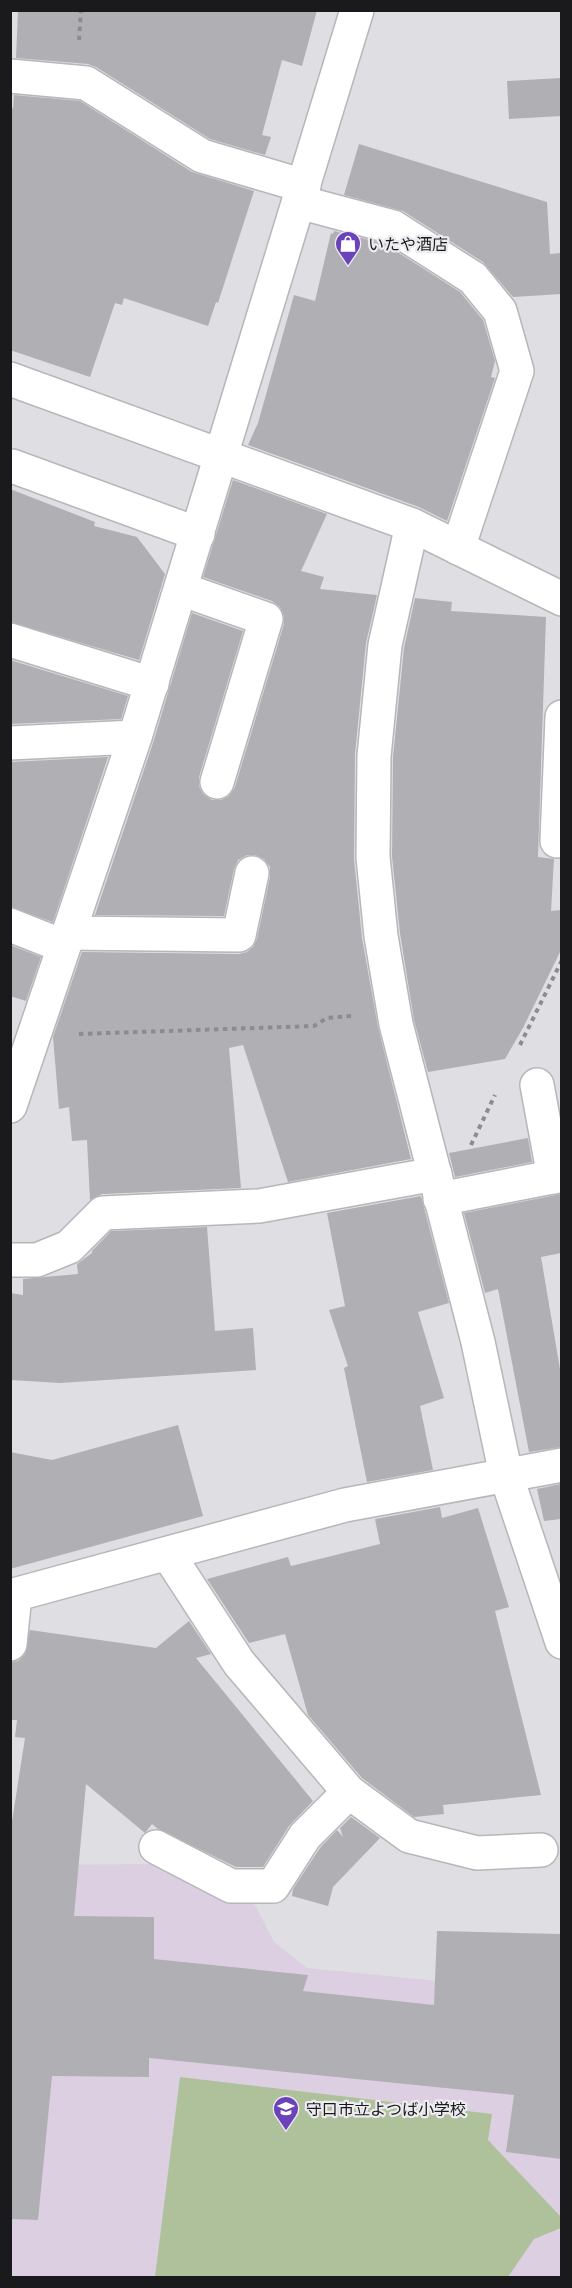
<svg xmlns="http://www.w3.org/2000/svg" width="572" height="2288" font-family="'Roboto Condensed','Noto Sans JP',sans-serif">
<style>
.education{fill:#ddcfe2}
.green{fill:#aec19a}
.building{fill:#b0b0b4}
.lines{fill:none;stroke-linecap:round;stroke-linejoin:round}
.minor-casing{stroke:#b6b6bb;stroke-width:36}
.path{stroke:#8c8c8f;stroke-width:4;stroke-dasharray:4.5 4.5;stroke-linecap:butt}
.minor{stroke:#fff;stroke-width:33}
.labels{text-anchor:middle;stroke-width:4.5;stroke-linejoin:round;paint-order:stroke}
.poi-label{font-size:16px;fill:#1a1a1c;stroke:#ebebf0;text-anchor:start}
</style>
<rect width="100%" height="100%" fill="#dedee3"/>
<path class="education" d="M 155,1864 L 210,1894 L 254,1903 L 274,1942 L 307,1968 L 488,1986 L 561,1975 L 561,2277 L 11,2277 L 10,1865 Z"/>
<path class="green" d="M 180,2077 L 492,2114 L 488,2140 L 561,2217 L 561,2228 L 534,2239 L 508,2277 L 155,2277 Z"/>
<g class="building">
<path d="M 18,10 L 317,10 L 302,66 L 282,60 L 262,135 L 271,137 L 265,155 L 210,139 L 96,67 L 88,64 L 16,58 Z"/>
<path d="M 561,78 L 561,116 L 509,119 L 507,81 Z"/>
<path d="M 14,95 L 80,101 L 192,172 L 254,191 L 218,303 L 216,302 L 208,326 L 124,298 L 122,305 L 115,303 L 90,377 L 10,350 L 10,108 L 13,108 Z"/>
<path d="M 359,144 L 547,202 L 550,254 L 561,253 L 561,294 L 513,297 L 483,262 L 403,211 L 344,195 Z"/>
<path d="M 334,231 L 385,244 L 460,292 L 483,320 L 495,361 L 491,377 L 495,378 L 447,521 L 419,507 L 248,445 L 258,423 L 294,295 L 315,301 L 331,233 L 333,234 Z"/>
<path d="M 233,480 L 327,514 L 301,571 L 324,577 L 320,589 L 377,595 L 366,643 L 355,754 L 354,859 L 362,938 L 378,1027 L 411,1159 L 288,1182 L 243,1045 L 229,1048 L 241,1188 L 102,1194 L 90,1200 L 87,1140 L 72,1141 L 69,1107 L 59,1109 L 53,1037 L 82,952 L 239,954 L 247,952 L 253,947 L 257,939 L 270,877 L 270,867 L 264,859 L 255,855 L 247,855 L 238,860 L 234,869 L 224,916 L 95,915 L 153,743 L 192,613 L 243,631 L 199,777 L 199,786 L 203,794 L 212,800 L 221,800 L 229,796 L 235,787 L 284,624 L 284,616 L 280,607 L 272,601 L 203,577 Z"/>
<path d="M 10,489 L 95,522 L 94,526 L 137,537 L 165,574 L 139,660 L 10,622 Z"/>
<path d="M 415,598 L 452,602 L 451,611 L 546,617 L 538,857 L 554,859 L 551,911 L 561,910 L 561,950 L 523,1028 L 505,1059 L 428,1072 L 414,1020 L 400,933 L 392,856 L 393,757 L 404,648 Z"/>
<path d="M 10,660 L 128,696 L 121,719 L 10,724 Z"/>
<path d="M 108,757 L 53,922 L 10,907 L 10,762 Z"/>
<path d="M 10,945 L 41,957 L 26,1001 L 10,996 Z"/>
<path d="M 528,1138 L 532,1162 L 455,1177 L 449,1153 Z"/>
<path d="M 561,1194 L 561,1253 L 541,1257 L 561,1375 L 561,1447 L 529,1452 L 498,1289 L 485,1293 L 464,1213 Z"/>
<path d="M 421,1196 L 449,1303 L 418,1312 L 444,1398 L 420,1406 L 433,1470 L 367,1482 L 344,1368 L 348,1366 L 329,1310 L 345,1306 L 327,1213 Z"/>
<path d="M 207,1227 L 215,1331 L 253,1328 L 256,1370 L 60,1383 L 10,1380 L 10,1293 L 23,1295 L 23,1279 L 78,1274 L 77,1264 L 92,1253 L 92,1251 L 111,1231 Z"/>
<path d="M 178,1425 L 203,1516 L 10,1569 L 10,1452 L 52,1460 Z"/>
<path d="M 561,1484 L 561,1519 L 544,1521 L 537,1489 Z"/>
<path d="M 440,1507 L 442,1518 L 478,1508 L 509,1607 L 495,1611 L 541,1795 L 443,1805 L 444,1814 L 414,1817 L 362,1778 L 308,1715 L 285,1634 L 249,1643 L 207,1579 L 288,1557 L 291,1566 L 380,1544 L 375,1519 Z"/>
<path d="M 189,1621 L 211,1654 L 196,1658 L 313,1801 L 289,1826 L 263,1867 L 236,1867 L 158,1829 L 152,1824 L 145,1833 L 86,1784 L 74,1916 L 154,1917 L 154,1959 L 308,1975 L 303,1991 L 434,2005 L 437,1931 L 561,1934 L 561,2159 L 506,2152 L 514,2095 L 149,2058 L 149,2077 L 52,2076 L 38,2220 L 10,2219 L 10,1834 L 25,1738 L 15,1737 L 17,1720 L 10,1720 L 10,1662 L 18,1661 L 25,1654 L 30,1630 L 156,1648 Z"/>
<path d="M 351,1817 L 380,1838 L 333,1887 L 328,1906 L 292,1896 L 293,1889 L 320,1848 L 337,1830 L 343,1837 L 340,1828 Z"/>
</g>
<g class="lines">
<defs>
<g id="minor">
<path d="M 10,76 L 86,83 L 202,156 L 304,186"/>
<path d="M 299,202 L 393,227 L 473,278 L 500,311 L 517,371 L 458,548"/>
<path d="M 10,379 L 412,525 L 562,599"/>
<path d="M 12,466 L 198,534"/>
<path d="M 412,525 L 385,645 L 374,756 L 373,857 L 381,936 L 396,1024 L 478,1342 L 506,1475 L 562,1642"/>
<path d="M 181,589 L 266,619 L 217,782"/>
<path d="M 10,640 L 152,684"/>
<path d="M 10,743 L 135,737"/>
<path d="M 557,841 L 562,717"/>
<path d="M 10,925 L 63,946"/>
<path d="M 68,933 L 239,935 L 252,873"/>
<path d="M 537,1085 L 554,1177"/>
<path d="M 10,1106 L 135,737 L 357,10"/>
<path d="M 440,1199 L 562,1175"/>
<path d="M 10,1260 L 37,1260 L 69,1247 L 103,1213 L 259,1206 L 435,1174"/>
<path d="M 168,1554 L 239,1663 L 349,1792 L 409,1836 L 477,1853 L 541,1850"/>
<path d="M 10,1596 L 345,1505 L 562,1465"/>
<path d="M 10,1644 L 15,1595"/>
<path d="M 156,1847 L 231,1886 L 273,1886 L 305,1836 L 349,1792"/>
</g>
</defs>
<use href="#minor" class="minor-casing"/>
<g class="path">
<path d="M 79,40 L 81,10"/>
<path d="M 79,1034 L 314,1026 L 327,1018 L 351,1016"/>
<path d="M 520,1045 L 562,960"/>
<path d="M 471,1145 L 495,1095"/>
</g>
<use href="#minor" class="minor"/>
</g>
<defs>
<symbol id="shop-pin" viewBox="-11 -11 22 30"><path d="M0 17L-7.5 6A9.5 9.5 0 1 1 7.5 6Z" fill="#6a43bb" stroke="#ebebf0"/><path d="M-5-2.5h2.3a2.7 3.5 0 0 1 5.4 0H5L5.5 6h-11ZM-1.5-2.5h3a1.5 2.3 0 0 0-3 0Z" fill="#fff"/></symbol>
<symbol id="school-pin" viewBox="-11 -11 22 30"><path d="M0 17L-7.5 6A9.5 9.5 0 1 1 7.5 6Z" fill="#6a43bb" stroke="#ebebf0"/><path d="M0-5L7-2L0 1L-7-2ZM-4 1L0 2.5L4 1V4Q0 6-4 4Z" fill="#fff"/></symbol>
</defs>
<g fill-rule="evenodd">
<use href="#shop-pin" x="333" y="229" width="30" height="40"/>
<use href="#school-pin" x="271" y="2094" width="30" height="40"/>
</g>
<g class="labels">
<g class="poi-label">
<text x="368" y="250">いたや酒店</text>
<text x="306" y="2115">守口市立よつば小学校</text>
</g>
</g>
<rect width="572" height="2288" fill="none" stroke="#1a1a1c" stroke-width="24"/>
</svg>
